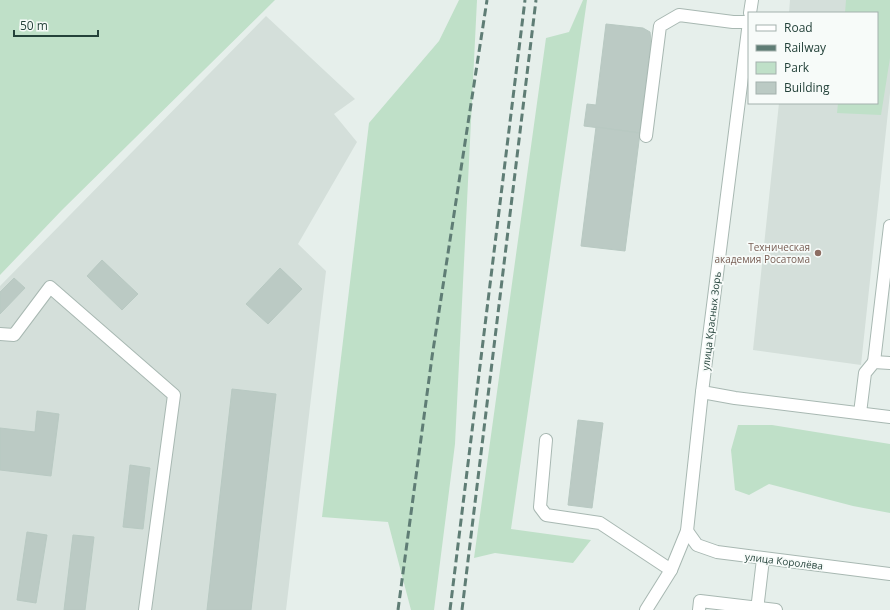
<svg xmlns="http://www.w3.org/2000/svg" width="890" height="610" font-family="'Open Sans',sans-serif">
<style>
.built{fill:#d4dfda}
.green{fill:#bfe0c8}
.building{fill:#bbcac4;stroke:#b8c9c2}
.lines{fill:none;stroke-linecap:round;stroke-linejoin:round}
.minor-casing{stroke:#a8b8b2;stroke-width:14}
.minor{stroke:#fff;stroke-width:12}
.rail{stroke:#5f7d75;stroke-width:3;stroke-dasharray:8 4;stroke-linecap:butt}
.education-dot{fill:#8d6e63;stroke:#f7fbf9;stroke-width:1.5}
.labels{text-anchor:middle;stroke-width:3.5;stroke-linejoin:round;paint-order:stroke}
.education-label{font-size:10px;fill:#785e54;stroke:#f7fbf9;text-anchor:end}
.street-label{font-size:10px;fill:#24423a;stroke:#f7fbf9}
</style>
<rect width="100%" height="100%" fill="#e6efeb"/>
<g class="built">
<path d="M 790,0 L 890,0 L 890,93 L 861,365 L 753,350 L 779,103 L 877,103 L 877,13 L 789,13 Z"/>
<path d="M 266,16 L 355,99 L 334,114 L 357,142 L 298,244 L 326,271 L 286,610 L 0,610 L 0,286 Z"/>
</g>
<g class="green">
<path d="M 0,0 L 275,0 L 62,210 L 0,275 Z"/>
<path d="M 459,0 L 477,0 L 455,444 L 434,610 L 411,610 L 388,522 L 322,517 L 369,123 L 439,41 Z"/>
<path d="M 583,0 L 587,0 L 511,529 L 591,540 L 573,563 L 495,553 L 474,558 L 546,38 L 569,32 Z"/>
<path d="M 846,0 L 890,0 L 890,58 L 881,115 L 837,113 L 838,103 L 877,103 L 877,13 L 845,13 Z"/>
<path d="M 738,425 L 772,425 L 890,444 L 890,513 L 853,506 L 769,484 L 749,495 L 735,490 L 731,450 Z"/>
</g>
<g class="building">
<path d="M 606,24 L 643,28 L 650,32 L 651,41 L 640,133 L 584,126 L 587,104 L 596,105 Z"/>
<path d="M 596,127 L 640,133 L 625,251 L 581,246 Z"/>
<path d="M 102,260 L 138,294 L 122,310 L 87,276 Z"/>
<path d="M 280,268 L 302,289 L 268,324 L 246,304 Z"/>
<path d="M 14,278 L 25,288 L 0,314 L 0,292 Z"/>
<path d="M 232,389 L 276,394 L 251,610 L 207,610 Z"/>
<path d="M 37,411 L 59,414 L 51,476 L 0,470 L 0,428 L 35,432 Z"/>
<path d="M 578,420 L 603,423 L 592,508 L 568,505 Z"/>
<path d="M 130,465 L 150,468 L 143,529 L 123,527 Z"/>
<path d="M 27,532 L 47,535 L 36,603 L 17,600 Z"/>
<path d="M 73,535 L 94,537 L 85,610 L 64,610 Z"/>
</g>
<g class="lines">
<defs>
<g id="minor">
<path d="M 750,13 L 752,0"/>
<path d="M 646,136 L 660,26 L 679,15 L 733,22 L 749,22"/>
<path d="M 0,334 L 14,335 L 50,287 L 174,395 L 145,610"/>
<path d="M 874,362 L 890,226"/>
<path d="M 702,392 L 735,398 L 890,417"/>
<path d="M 860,413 L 865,373 L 874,362 L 890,363"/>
<path d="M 546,440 L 540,507 L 546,515 L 600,523 L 671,570"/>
<path d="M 687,531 L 697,545 L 717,552 L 890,574"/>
<path d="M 646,610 L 671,570 L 687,531 L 702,392 L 749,22"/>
<path d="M 699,610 L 700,601 L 776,610"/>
<path d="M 757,610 L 763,559"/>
</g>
</defs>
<use href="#minor" class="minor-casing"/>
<use href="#minor" class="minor"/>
<g class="rail">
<path d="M 398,610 L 432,357 L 487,0"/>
<path d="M 450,610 L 525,0"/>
<path d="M 462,610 L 536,0"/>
</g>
</g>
<circle class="education-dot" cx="818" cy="253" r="4"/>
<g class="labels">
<g class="education-label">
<text x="810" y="251">Техническая<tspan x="810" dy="12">академия Росатома</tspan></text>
</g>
<g class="street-label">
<text transform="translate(711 321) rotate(-83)" y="4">улица Красных Зорь</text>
<text transform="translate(784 561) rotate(7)" y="4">улица Королёва</text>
</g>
</g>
<rect x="748" y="12" width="130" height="92" fill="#f7fbf9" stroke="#a3b1ad"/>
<rect x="756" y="25" width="20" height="6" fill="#ffffff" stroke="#a3b1ad"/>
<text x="784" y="32" font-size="12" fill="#24423a">Road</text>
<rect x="756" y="45" width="20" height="6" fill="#5f7d75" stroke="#a3b1ad"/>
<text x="784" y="52" font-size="12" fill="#24423a">Railway</text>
<rect x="756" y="62" width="20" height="12" fill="#bfe0c8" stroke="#a3b1ad"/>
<text x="784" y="72" font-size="12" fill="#24423a">Park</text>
<rect x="756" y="82" width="20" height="12" fill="#bbcac4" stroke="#a3b1ad"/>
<text x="784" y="92" font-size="12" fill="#24423a">Building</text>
<path d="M14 30v6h84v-6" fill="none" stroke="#24423a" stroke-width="2"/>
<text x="20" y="30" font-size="12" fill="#24423a" stroke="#f7fbf9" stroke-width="3" paint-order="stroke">50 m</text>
</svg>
